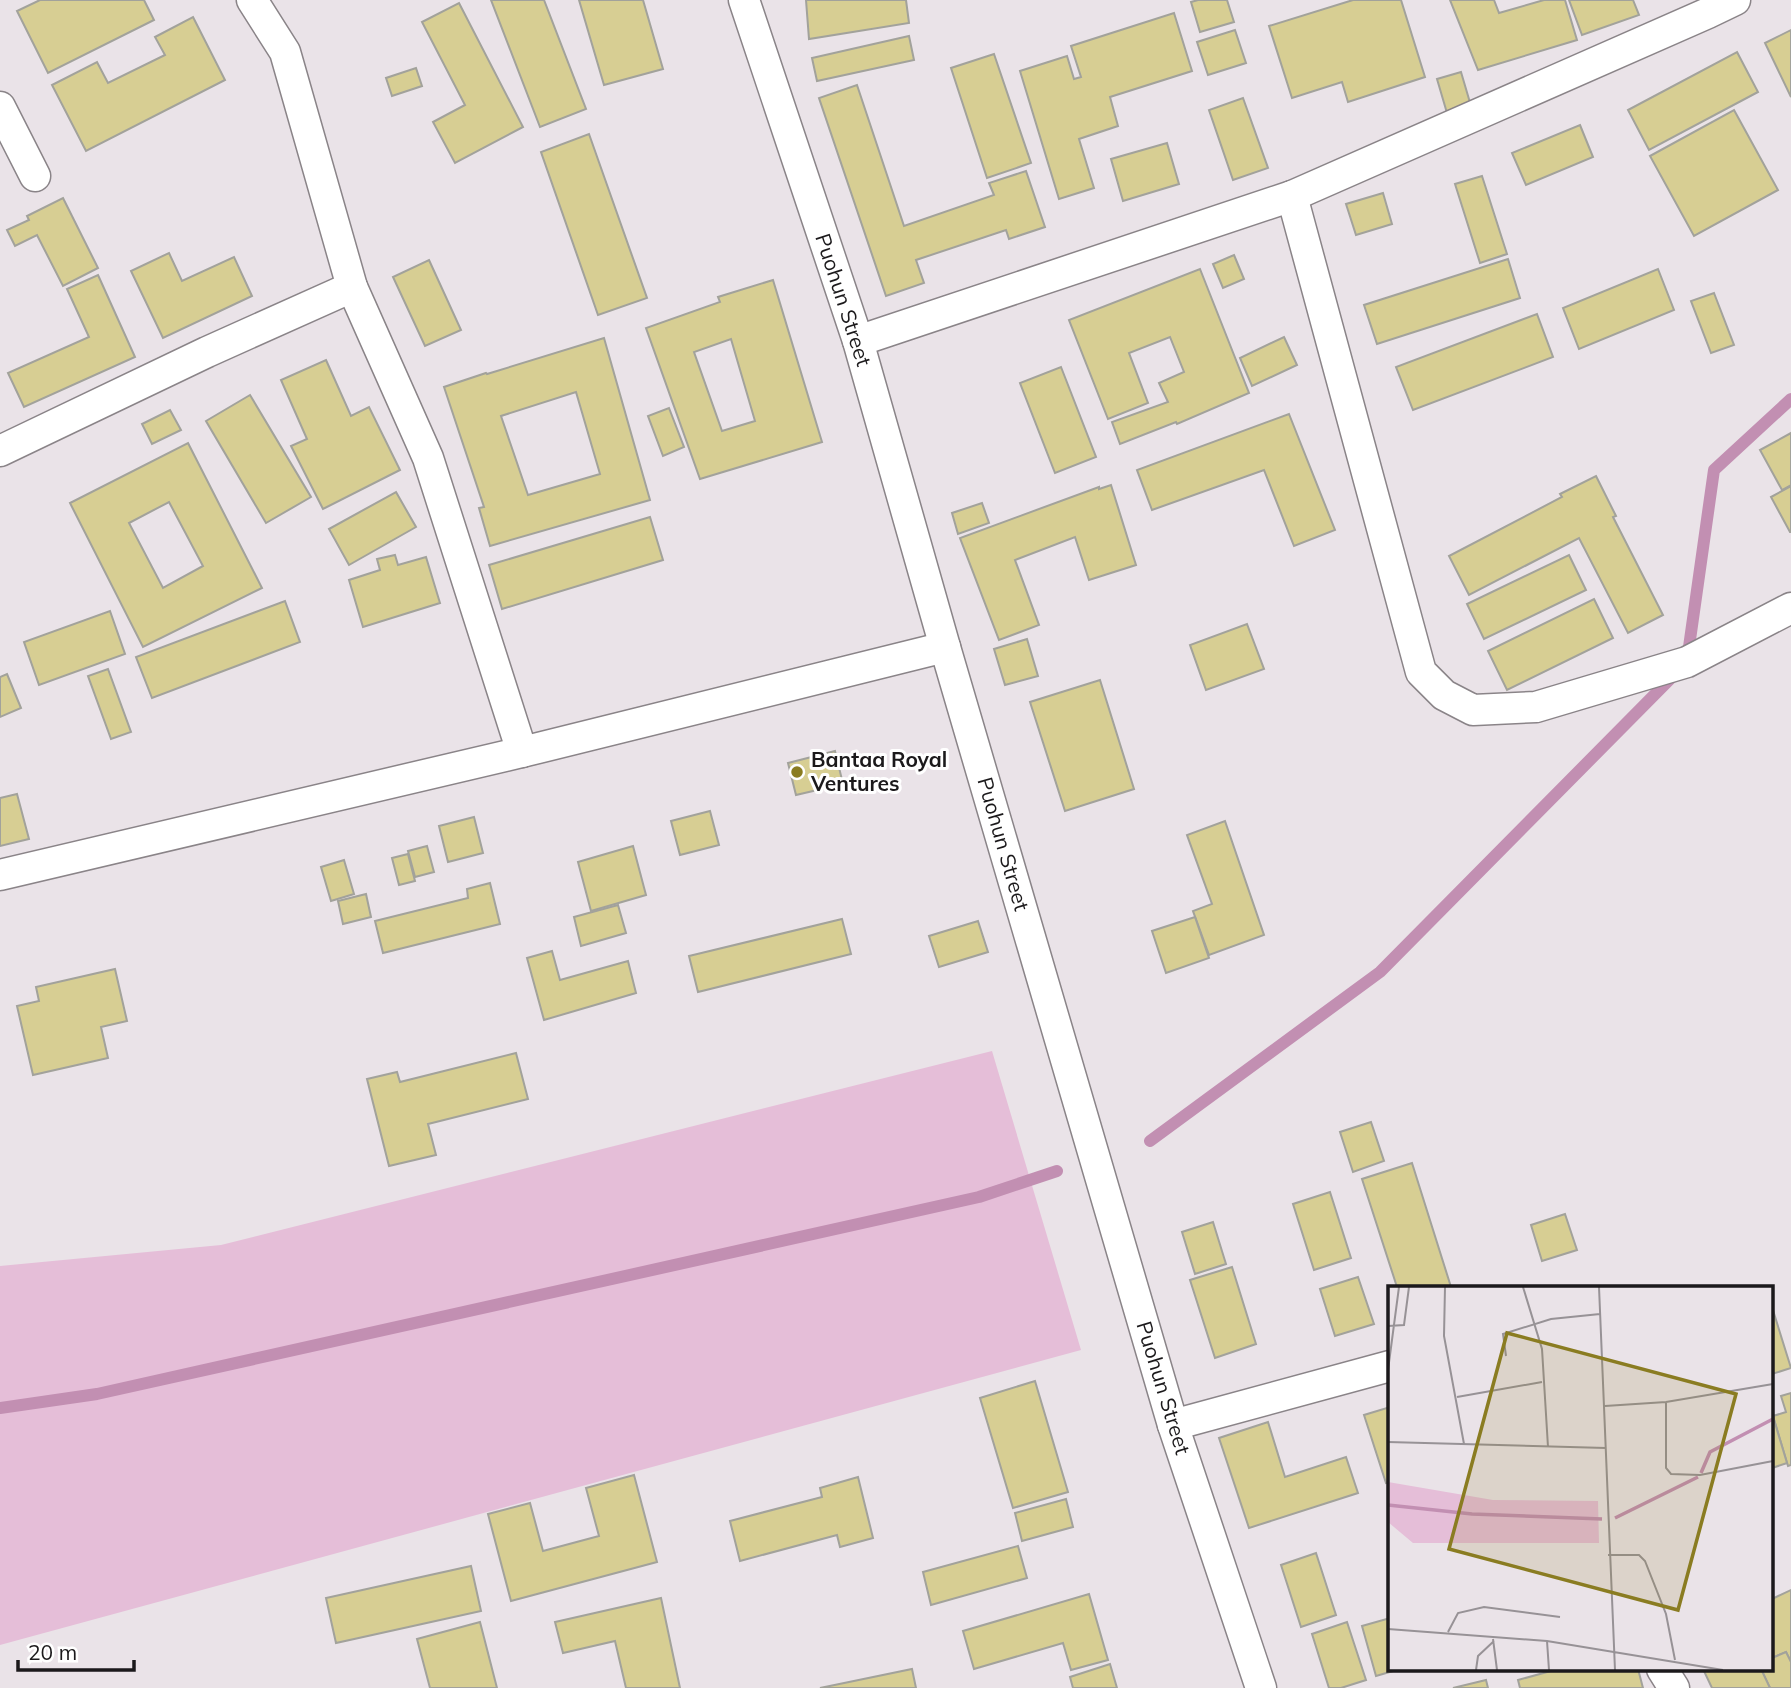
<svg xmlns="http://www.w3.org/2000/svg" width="1791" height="1688" font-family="Mulish,sans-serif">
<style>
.green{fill:#e5bed8}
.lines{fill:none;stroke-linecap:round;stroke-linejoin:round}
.stream{stroke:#c28fb2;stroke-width:12}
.building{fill:#d7ce93;stroke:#a2a29b;stroke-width:2;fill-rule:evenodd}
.street-casing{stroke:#8a8488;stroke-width:33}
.street{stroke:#fff;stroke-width:30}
.poi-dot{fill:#8a7c21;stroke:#fff;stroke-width:2.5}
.labels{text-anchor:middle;stroke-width:6;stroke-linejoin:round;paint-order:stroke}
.street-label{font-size:21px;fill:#1b191b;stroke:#fff}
.poi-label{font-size:21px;font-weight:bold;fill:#1b191b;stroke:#fff;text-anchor:start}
.inset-river{fill:none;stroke:#c28fb2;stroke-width:3.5}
.inset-road{fill:none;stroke:#979296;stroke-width:2}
.view{fill:#8a7c21;fill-opacity:0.15;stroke:#8a7c21;stroke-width:3.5}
.inset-edge{fill:none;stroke:#1b191b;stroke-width:3.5}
</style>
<rect width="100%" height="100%" fill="#eae3e8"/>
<path class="green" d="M 992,1051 L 1081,1350 L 0,1645 L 0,1266 L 221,1245 Z"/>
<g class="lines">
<g class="stream">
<path d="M 1687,661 L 1714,470 L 1791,399"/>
<path d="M 1150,1141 L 1380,972 L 1675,674"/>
<path d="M 0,1408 L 97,1394 L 979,1197 L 1057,1171"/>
</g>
</g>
<g class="building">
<path d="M 40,0 L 144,0 L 154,20 L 48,73 L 17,11 Z"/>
<path d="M 491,0 L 544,0 L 586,109 L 540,127 Z"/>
<path d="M 579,0 L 643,0 L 663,69 L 604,85 Z"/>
<path d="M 806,0 L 906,0 L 909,23 L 809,39 Z"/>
<path d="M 1198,0 L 1227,0 L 1234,22 L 1200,32 L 1191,2 Z"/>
<path d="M 1353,0 L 1401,0 L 1425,77 L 1348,102 L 1342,82 L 1292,98 L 1269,26 Z"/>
<path d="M 1450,0 L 1494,0 L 1499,13 L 1544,0 L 1565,0 L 1577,40 L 1478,70 Z"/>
<path d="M 1569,0 L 1633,0 L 1639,15 L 1582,35 Z"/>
<path d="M 459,3 L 523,127 L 455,163 L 433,122 L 465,105 L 422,22 Z"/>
<path d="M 1174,13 L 1192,71 L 1110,97 L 1118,126 L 1079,139 L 1094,188 L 1059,199 L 1020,71 L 1067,56 L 1074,79 L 1081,77 L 1071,46 Z"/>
<path d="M 193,17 L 225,80 L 86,151 L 52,85 L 97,62 L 108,83 L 165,55 L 155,37 Z"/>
<path d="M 1235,30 L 1246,63 L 1208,75 L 1197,42 Z"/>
<path d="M 1791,30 L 1791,97 L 1765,43 Z"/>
<path d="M 909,36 L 914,60 L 817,81 L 812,58 Z"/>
<path d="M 1737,52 L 1758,92 L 1649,150 L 1628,110 Z"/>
<path d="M 994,54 L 1031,163 L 987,178 L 951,68 Z"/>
<path d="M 416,68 L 422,86 L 392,96 L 386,78 Z"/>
<path d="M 1461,72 L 1471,106 L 1447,113 L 1437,79 Z"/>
<path d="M 857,85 L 904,226 L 994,195 L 989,183 L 1026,171 L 1045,227 L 1009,239 L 1006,230 L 916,260 L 924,283 L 886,296 L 819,98 Z"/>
<path d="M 1243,98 L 1268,168 L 1233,180 L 1209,110 Z"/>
<path d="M 1734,110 L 1778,190 L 1694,236 L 1650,156 Z"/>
<path d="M 1580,125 L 1593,157 L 1526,185 L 1512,153 Z"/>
<path d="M 589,134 L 647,298 L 598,315 L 541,152 Z"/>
<path d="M 1167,143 L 1179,184 L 1123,201 L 1111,159 Z"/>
<path d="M 1482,176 L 1507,254 L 1480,263 L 1455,184 Z"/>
<path d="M 1383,193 L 1392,224 L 1356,235 L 1346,204 Z"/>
<path d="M 63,198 L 98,268 L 63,286 L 37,235 L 15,246 L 7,230 L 29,220 L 27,216 Z"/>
<path d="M 169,253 L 182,281 L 234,257 L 252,296 L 163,338 L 131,271 Z"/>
<path d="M 1234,255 L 1244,279 L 1223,288 L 1213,264 Z"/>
<path d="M 1508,259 L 1520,298 L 1377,344 L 1364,305 Z"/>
<path d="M 429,260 L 461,330 L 425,346 L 393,277 Z"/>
<path d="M 1200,269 L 1249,393 L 1177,424 L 1176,422 L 1120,444 L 1112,422 L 1168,402 L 1159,383 L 1184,372 L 1170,337 L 1129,353 L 1148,403 L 1108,419 L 1069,320 Z"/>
<path d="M 1658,269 L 1674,310 L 1579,349 L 1563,308 Z"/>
<path d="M 98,275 L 135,357 L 24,407 L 8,373 L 89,337 L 67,289 Z"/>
<path d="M 773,280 L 822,442 L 700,479 L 646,328 L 720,302 L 718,297 ZM 731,339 L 755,421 L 722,431 L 694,352 Z"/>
<path d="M 1714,293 L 1734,345 L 1711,353 L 1691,301 Z"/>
<path d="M 1537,314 L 1553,357 L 1413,410 L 1396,367 Z"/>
<path d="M 1284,337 L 1297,365 L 1252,386 L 1240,358 Z"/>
<path d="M 604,338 L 650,500 L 490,546 L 479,508 L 484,507 L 444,387 L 486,373 L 487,374 ZM 576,392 L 600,474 L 528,495 L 501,416 Z"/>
<path d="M 326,360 L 351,416 L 369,407 L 400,470 L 323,509 L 291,446 L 307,439 L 281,380 Z"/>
<path d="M 1061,367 L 1096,457 L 1055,473 L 1020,383 Z"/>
<path d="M 250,395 L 311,497 L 266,523 L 206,421 Z"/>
<path d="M 669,408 L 684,447 L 663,456 L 648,416 Z"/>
<path d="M 170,410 L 181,430 L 152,444 L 142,424 Z"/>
<path d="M 1289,414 L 1335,530 L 1294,546 L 1264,470 L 1152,510 L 1137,470 Z"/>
<path d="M 1791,433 L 1791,485 L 1782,490 L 1760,450 Z"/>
<path d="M 188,443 L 262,588 L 143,647 L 70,503 ZM 169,502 L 203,566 L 163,588 L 129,523 Z"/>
<path d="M 1596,476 L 1616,516 L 1613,517 L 1663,615 L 1628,633 L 1579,538 L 1469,595 L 1449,556 L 1562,497 L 1560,494 Z"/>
<path d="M 1111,485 L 1136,565 L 1089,580 L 1075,537 L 1015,560 L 1039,625 L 999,640 L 960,538 L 1099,487 L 1099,489 Z"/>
<path d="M 1791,486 L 1791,532 L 1790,532 L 1771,497 Z"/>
<path d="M 396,492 L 416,527 L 349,565 L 329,529 Z"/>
<path d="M 982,503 L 989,523 L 958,534 L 952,513 Z"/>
<path d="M 650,517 L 663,560 L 502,609 L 489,565 Z"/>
<path d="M 395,555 L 398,565 L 426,557 L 440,603 L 363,627 L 349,580 L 380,570 L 377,559 Z"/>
<path d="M 1569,555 L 1586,590 L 1484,639 L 1467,604 Z"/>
<path d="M 1594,599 L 1613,638 L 1507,690 L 1488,651 Z"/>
<path d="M 285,601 L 300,642 L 152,698 L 136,657 Z"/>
<path d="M 110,611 L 125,654 L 39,685 L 24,642 Z"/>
<path d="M 1247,624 L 1264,669 L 1206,690 L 1190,645 Z"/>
<path d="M 1027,639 L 1038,676 L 1005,685 L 994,649 Z"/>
<path d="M 108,669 L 131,732 L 111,739 L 88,676 Z"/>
<path d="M 7,674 L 21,708 L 0,717 L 0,677 Z"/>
<path d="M 1100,680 L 1134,789 L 1065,811 L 1030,702 Z"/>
<path d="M 835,751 L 843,784 L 796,795 L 788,763 Z"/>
<path d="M 17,794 L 29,839 L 0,846 L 0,798 Z"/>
<path d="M 710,811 L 719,845 L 680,855 L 671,821 Z"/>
<path d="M 474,817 L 483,853 L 448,862 L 439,826 Z"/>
<path d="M 1225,821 L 1264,935 L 1209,955 L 1193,911 L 1212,904 L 1187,835 Z"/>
<path d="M 427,846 L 434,872 L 415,877 L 408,851 Z"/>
<path d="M 633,846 L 646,895 L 591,911 L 578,862 Z"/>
<path d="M 408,854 L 415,881 L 399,885 L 392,858 Z"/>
<path d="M 344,860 L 354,894 L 331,901 L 321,867 Z"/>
<path d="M 490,883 L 500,924 L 383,953 L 375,921 L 468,898 L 467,889 Z"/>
<path d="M 366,894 L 371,917 L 343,924 L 338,901 Z"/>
<path d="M 618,905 L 626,933 L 581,946 L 574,917 Z"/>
<path d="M 1195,917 L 1209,958 L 1166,973 L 1152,931 Z"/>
<path d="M 842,919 L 851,954 L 698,992 L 689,956 Z"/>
<path d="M 978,921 L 988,952 L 939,967 L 929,936 Z"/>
<path d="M 552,951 L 560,980 L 628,961 L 636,993 L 544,1020 L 527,958 Z"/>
<path d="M 115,969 L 127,1021 L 101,1027 L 108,1058 L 33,1075 L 17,1006 L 39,1001 L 36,987 Z"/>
<path d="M 516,1053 L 528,1099 L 428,1124 L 436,1155 L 389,1166 L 367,1079 L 397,1072 L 400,1082 Z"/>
<path d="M 1371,1122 L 1384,1161 L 1353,1172 L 1340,1132 Z"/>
<path d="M 1412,1163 L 1451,1287 L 1397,1287 L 1362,1179 Z"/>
<path d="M 1330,1192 L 1351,1258 L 1314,1270 L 1293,1204 Z"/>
<path d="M 1565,1214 L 1577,1250 L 1542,1261 L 1531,1225 Z"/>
<path d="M 1213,1222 L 1226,1264 L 1195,1274 L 1182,1232 Z"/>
<path d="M 1232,1267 L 1256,1344 L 1215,1358 L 1190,1280 Z"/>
<path d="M 1358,1277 L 1374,1324 L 1335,1336 L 1320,1289 Z"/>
<path d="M 1772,1307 L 1791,1368 L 1772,1374 Z"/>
<path d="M 1035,1381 L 1068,1492 L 1013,1508 L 980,1398 Z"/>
<path d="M 1791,1393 L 1791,1465 L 1788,1466 L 1773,1416 L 1786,1412 L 1781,1396 Z"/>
<path d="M 1390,1407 L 1390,1482 L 1386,1483 L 1364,1415 Z"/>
<path d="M 1772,1413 L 1787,1463 L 1772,1468 Z"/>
<path d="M 1268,1422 L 1285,1477 L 1346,1457 L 1358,1493 L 1249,1528 L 1219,1438 Z"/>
<path d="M 634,1475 L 657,1562 L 511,1601 L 488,1514 L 530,1503 L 543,1551 L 599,1536 L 586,1488 Z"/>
<path d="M 858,1477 L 873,1538 L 840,1547 L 837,1535 L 740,1561 L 730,1521 L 822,1497 L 820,1488 Z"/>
<path d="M 1066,1499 L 1073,1527 L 1022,1541 L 1015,1513 Z"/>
<path d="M 1018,1546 L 1027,1578 L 931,1605 L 923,1572 Z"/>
<path d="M 1316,1553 L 1336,1615 L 1301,1627 L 1281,1565 Z"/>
<path d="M 471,1566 L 481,1611 L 336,1643 L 326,1598 Z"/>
<path d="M 1791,1590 L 1791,1662 L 1786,1652 L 1772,1658 L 1772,1599 Z"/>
<path d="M 1089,1594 L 1108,1660 L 1071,1670 L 1063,1643 L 974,1669 L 963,1631 Z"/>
<path d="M 661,1598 L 680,1688 L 626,1688 L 615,1641 L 563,1653 L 555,1622 Z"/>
<path d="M 1390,1618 L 1390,1669 L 1400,1669 L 1376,1676 L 1362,1626 Z"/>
<path d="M 480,1622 L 497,1688 L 430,1688 L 417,1639 Z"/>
<path d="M 1347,1622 L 1366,1680 L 1341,1688 L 1329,1688 L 1312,1634 Z"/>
<path d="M 1786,1652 L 1791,1662 L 1791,1688 L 1770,1688 L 1761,1669 L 1772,1669 L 1772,1658 Z"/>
<path d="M 1110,1664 L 1117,1688 L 1073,1688 L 1070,1677 Z"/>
<path d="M 912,1669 L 916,1688 L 820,1688 Z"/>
<path d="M 1558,1669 L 1638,1669 L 1643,1688 L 1520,1688 L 1518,1680 Z"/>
<path d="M 1703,1669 L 1761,1669 L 1770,1688 L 1712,1688 Z"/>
<path d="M 1486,1680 L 1488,1688 L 1453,1688 Z"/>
</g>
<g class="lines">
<defs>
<g id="street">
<path d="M 252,0 L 285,52 L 352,287 L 428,458 L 522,752"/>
<path d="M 744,0 L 858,341 L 945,647 L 1173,1425 L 1261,1688"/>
<path d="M 0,107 L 35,176"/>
<path d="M 1292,196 L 1421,672 L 1444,695 L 1473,710 L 1536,707 L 1687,662 L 1791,608"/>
<path d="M 858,341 L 1292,196 L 1708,13 L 1735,0"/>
<path d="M 0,451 L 207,352 L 352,287"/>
<path d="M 0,875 L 522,752 L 945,647"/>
<path d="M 1173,1425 L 1390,1366"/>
<path d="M 1662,1669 L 1674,1688"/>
</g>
</defs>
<use href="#street" class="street-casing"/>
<use href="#street" class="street"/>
</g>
<circle class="poi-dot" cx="797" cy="772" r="7"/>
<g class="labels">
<g class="street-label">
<text transform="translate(843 300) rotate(72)" y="7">Puohun Street</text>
<text transform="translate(1003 844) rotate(74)" y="7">Puohun Street</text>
<text transform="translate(1163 1388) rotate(73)" y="7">Puohun Street</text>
</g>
<g class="poi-label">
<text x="811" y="767">Bantaa Royal<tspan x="811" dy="24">Ventures</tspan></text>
</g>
</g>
<g transform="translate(1388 1286)">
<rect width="385" height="385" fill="#eae3e8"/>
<path d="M 0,196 L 105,214 L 210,215 L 211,257 L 25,257 L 0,236 Z" fill="#e5bed8"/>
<path class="inset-river" d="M 313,187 L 322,166 L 385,133M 0,219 L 84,228 L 214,233M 227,232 L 310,191"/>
<path class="inset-road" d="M 57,1 L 56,50 L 76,158M 135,1 L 154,63 L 160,161M 211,1 L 227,384M 0,40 L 16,39 L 21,1M 118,70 L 115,48 L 163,33 L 212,28M 0,84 L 11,1M 69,111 L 154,96M 278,116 L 278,182 L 283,188 L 312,189 L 385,175M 217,120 L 278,116 L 385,98M 0,156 L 218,162M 220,269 L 251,269 L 257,275 L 278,328 L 287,374M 0,343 L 159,355 L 335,384M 60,346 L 70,327 L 96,321 L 172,331M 105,353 L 109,384M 159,355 L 161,384M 88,384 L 90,370 L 106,355"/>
<path class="view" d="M 119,47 L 348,108 L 290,324 L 61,263 Z"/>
<rect width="385" height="385" class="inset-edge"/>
</g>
<path d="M18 1660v10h116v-10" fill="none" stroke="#1b191b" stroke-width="3.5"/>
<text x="28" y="1660" font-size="21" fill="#1b191b" stroke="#ffffff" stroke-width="5" paint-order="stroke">20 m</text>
</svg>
